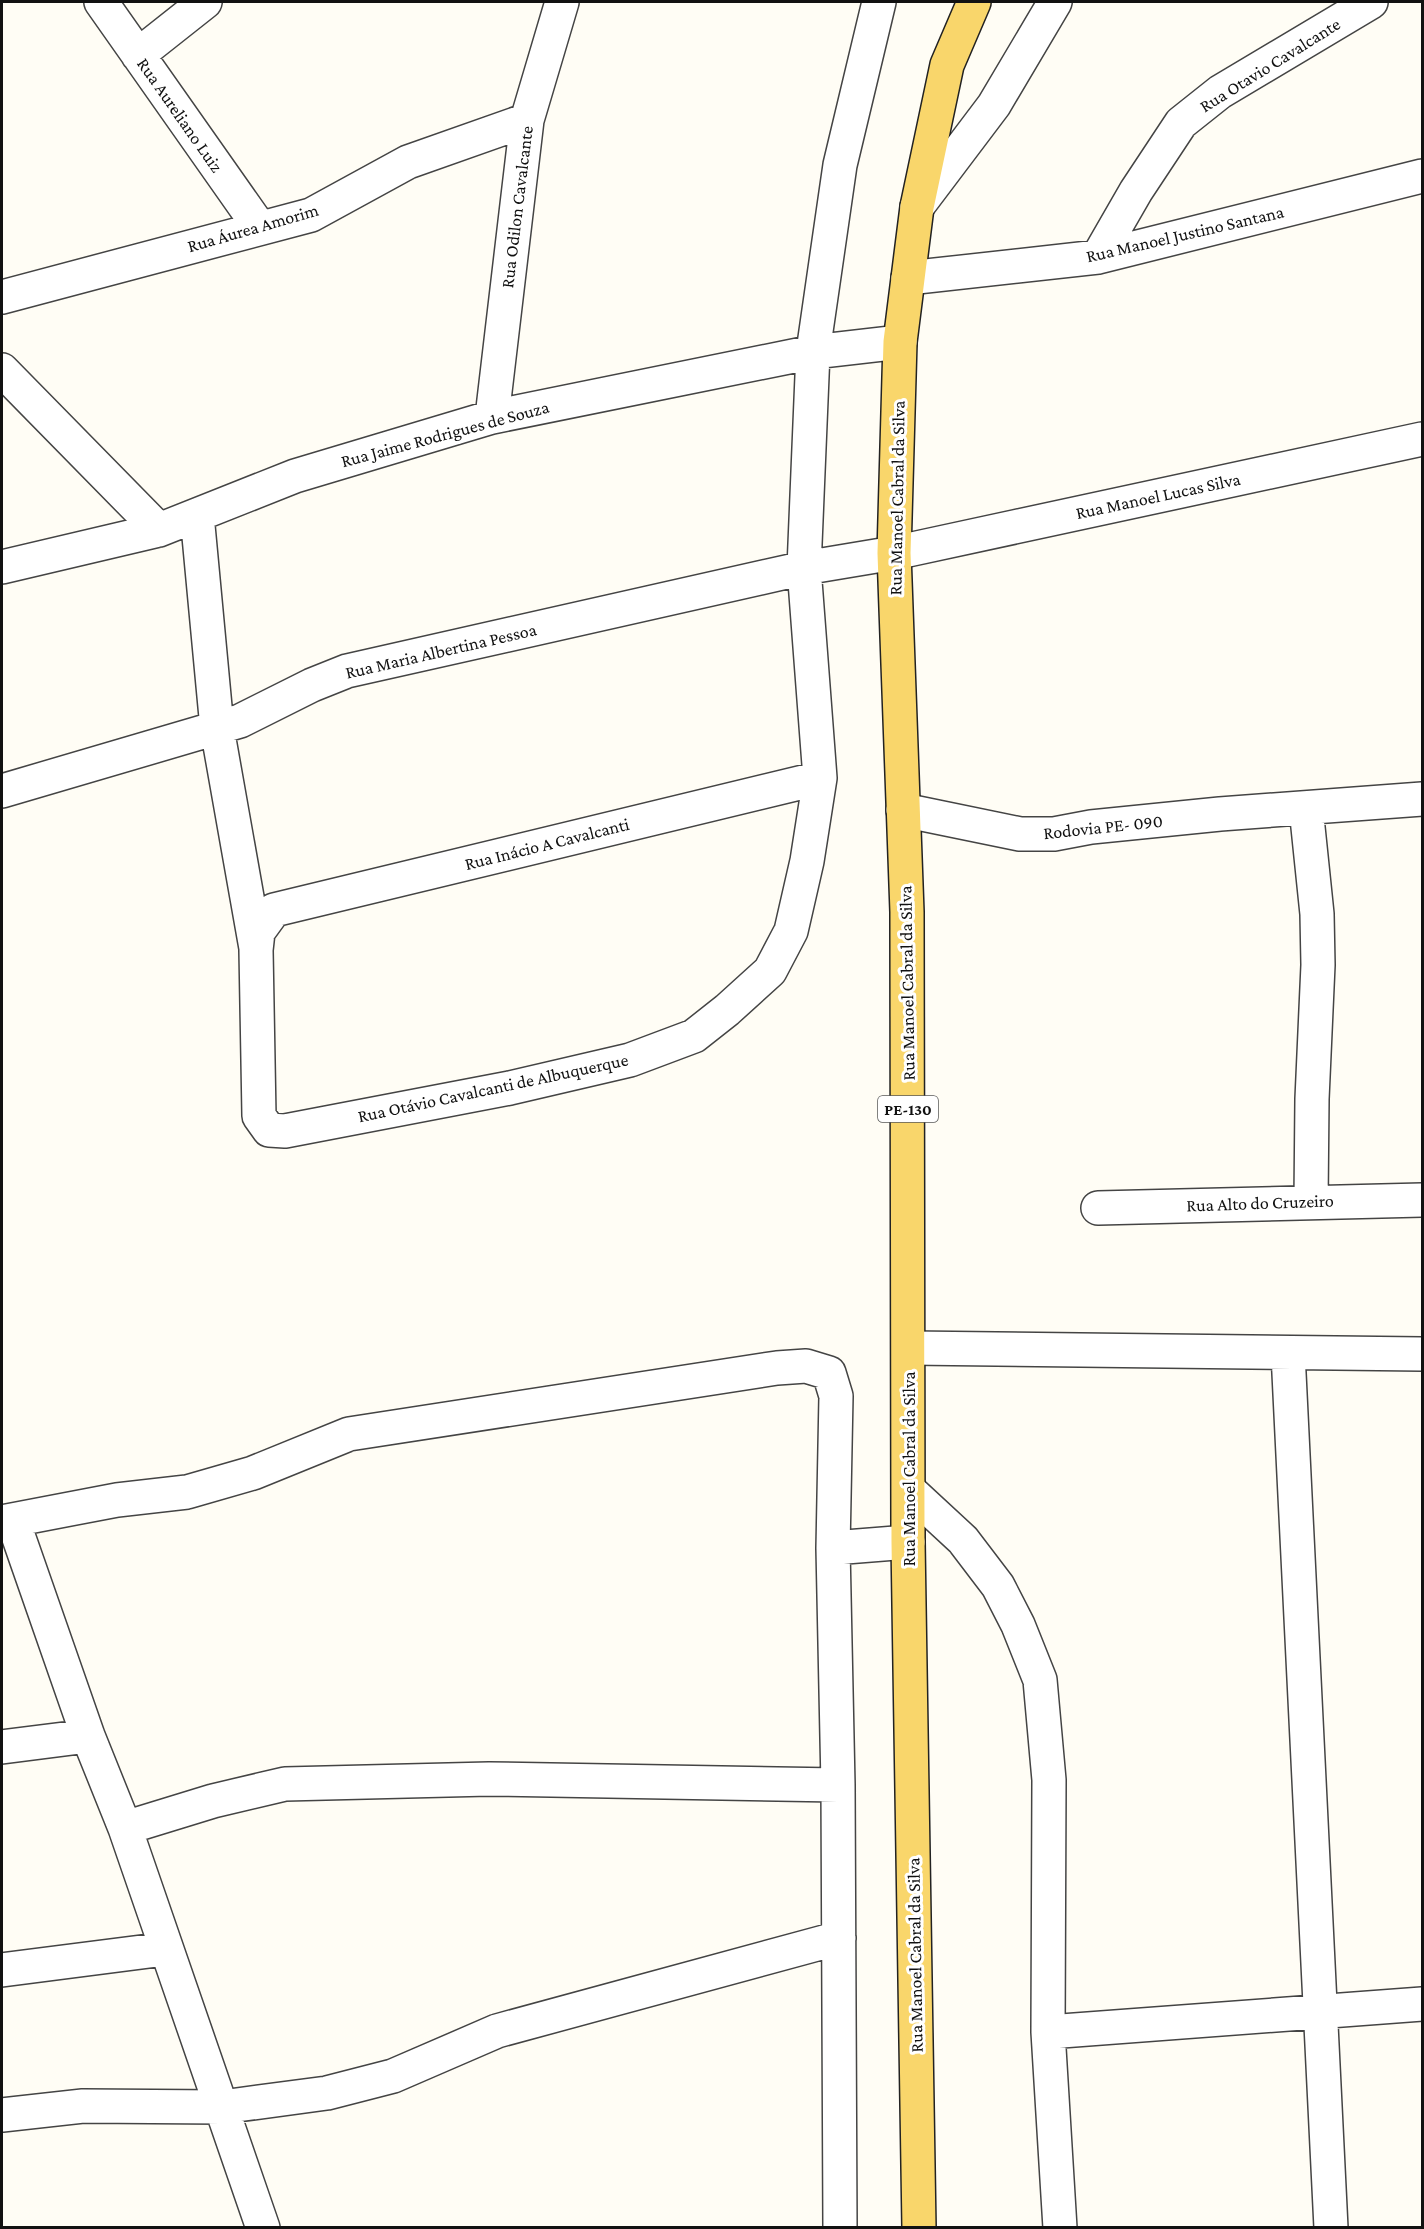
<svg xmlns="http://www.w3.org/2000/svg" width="1424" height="2229" viewBox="0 0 1424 2229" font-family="'Crimson Pro',serif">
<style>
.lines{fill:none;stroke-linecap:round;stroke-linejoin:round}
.minor-casing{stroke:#444;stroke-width:36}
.primary-casing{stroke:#222;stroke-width:36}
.minor{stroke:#fff;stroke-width:33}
.primary{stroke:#f9d66b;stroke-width:33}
.labels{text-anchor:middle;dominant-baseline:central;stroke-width:6;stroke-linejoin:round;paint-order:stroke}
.shield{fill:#fff;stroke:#585858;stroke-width:1.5}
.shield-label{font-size:16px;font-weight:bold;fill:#111}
.street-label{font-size:18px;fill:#111;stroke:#fff}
</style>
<rect width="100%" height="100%" fill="#fffdf5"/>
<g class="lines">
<defs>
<path id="minor" d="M101,2L260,228
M138,55L205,2
M917,207L994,105L1055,2
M1098,257L1136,191L1181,123L1220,92L1371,2
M908,278L1098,257L1422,176
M2,297L311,215L408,162L527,120
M2,370L159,530
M492,417L527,120L562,2
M197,515L217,728L256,948
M2,567L159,530L295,476L492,417L813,352L900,342
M820,778L274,910L258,932L256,950L259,1116L269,1130L285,1131L510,1088L630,1060L694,1036L727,1010L770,971L791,931L807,861L820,778L804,568L813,352L840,165L879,2
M2,791L240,721L312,685L347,671L804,568L894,553L1422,439
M1306,808L1317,914L1318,965L1312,1099L1311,1201
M903,810L1020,834H1054L1091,827L1220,814L1422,799
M1098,1208L1422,1200
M910,1348L1422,1354
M1288,1353L1331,2228
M909,1490L963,1540L998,1586L1018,1625L1040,1680L1049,1780L1048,2032L1060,2228
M13,1521L88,1736L125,1828L263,2228
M2,1522L117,1500L187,1492L253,1473L349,1434L777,1368L806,1366L829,1373L836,1396L833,1548L838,1785L840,2228
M833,1548L908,1542
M2,1747L88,1736
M125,1828L213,1801L285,1784L489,1779L838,1785
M2,1970L165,1949
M1048,2032L1422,2004
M2,2115L83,2106L222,2107L327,2093L393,2076L497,2031L839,1938"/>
<path id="primary" d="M919,2228L908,1542L907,912L894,553L900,342L917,207L947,65L974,2"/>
</defs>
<use href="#minor" class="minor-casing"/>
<use href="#primary" class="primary-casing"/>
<use href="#minor" class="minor"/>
<use href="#primary" class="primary"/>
</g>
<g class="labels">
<rect class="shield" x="878" y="1096" width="60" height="26" rx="4.5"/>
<g class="shield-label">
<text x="908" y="1109">PE-130</text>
</g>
<g class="street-label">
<text transform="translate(1270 65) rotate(-32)">Rua Otavio Cavalcante</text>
<text transform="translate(180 115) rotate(55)">Rua Aureliano Luiz</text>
<text transform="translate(517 207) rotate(-83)">Rua Odilon Cavalcante</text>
<text transform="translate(253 228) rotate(-16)">Rua Áurea Amorim</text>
<text transform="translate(1185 234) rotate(-13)">Rua Manoel Justino Santana</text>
<text transform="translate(445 434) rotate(-15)">Rua Jaime Rodrigues de Souza</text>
<text transform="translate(1158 496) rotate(-12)">Rua Manoel Lucas Silva</text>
<text transform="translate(897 498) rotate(-89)">Rua Manoel Cabral da Silva</text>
<text transform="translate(441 651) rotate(-13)">Rua Maria Albertina Pessoa</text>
<text transform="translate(1103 827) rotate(-6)">Rodovia PE- 090</text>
<text transform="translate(547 844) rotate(-14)">Rua Inácio A Cavalcanti</text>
<text transform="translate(907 983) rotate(-91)">Rua Manoel Cabral da Silva</text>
<text transform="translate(493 1088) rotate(-12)">Rua Otávio Cavalcanti de Albuquerque</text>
<text transform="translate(1260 1203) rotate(-2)">Rua Alto do Cruzeiro</text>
<text transform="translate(909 1469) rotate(-90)">Rua Manoel Cabral da Silva</text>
<text transform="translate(915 1955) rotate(-91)">Rua Manoel Cabral da Silva</text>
</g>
</g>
<rect width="1424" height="2229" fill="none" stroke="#111111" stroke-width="6"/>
</svg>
